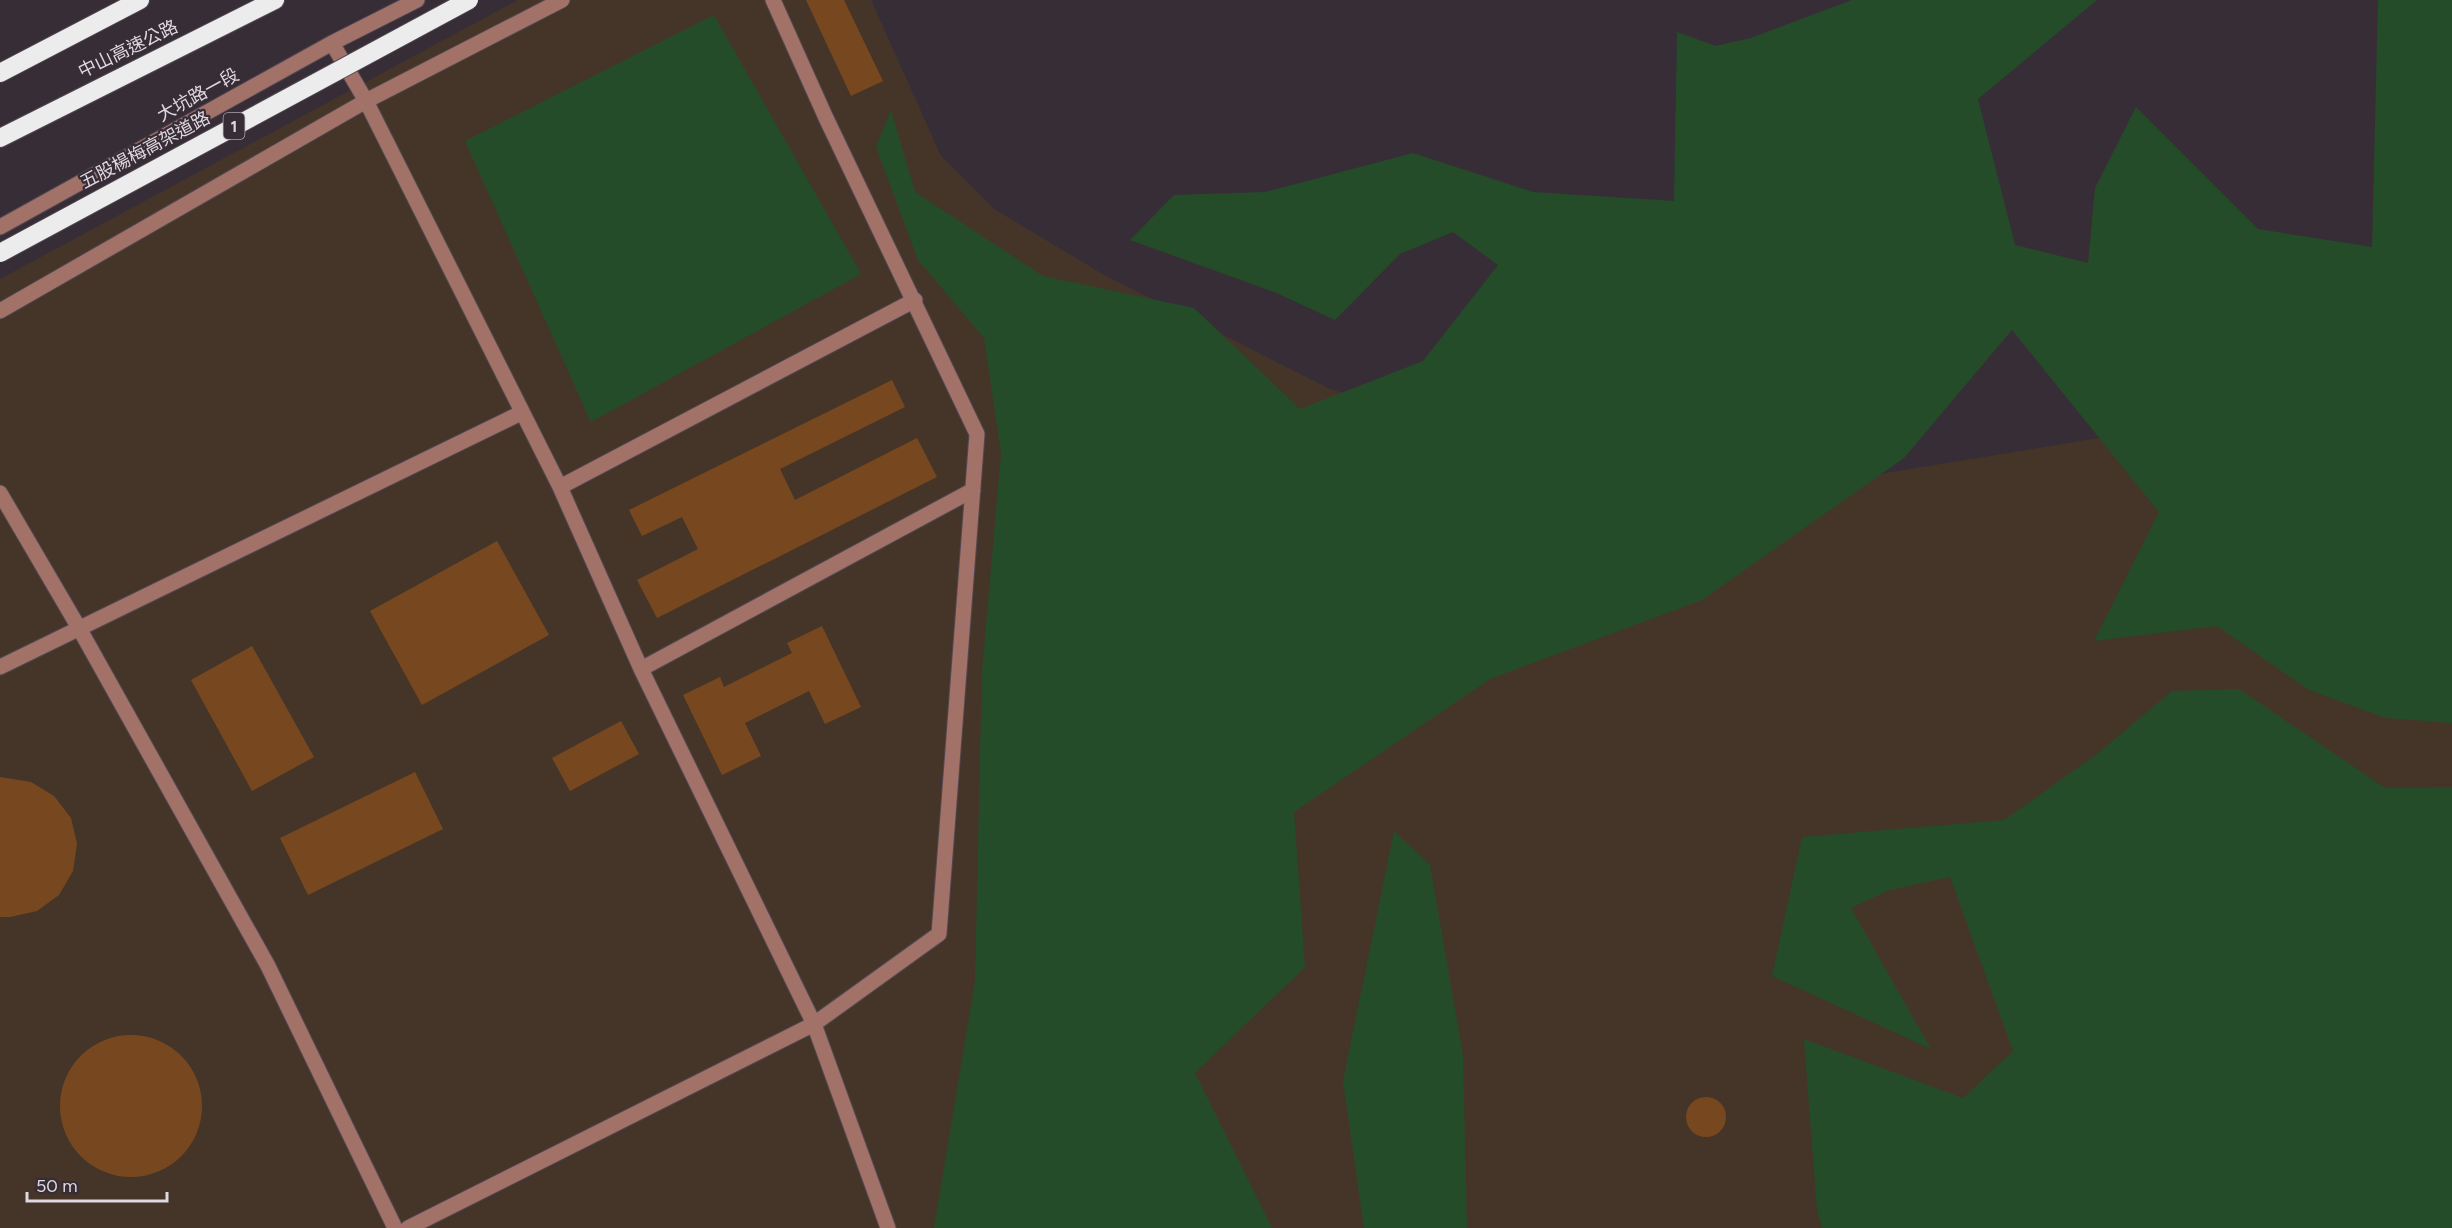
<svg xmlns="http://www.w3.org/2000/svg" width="2452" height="1228" viewBox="0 0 2452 1228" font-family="Figtree,'Noto Sans TC',sans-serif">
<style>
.industrial{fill:#453529}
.green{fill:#254c29}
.building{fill:#77481f}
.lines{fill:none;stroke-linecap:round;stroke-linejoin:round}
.minor-casing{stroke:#524852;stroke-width:17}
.highway-casing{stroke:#524852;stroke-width:20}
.minor{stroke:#a27168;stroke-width:15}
.highway{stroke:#ececec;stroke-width:18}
.highway-bridge-casing{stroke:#524852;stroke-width:20;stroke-linecap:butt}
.highway-bridge{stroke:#ececec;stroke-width:18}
.labels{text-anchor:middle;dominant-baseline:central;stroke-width:4.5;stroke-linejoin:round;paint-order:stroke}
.shield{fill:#372d37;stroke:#ada5ad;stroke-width:1.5}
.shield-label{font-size:16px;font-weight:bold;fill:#dfd8df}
.street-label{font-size:18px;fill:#dfd8df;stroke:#372d37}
</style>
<rect width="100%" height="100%" fill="#372d37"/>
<path class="industrial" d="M518,0H871L941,156L994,209L1106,276L1330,389L1716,501L2142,431L2452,406V1228H0V279Z"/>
<path class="green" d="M1852,0H2097L1978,99L2015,245L2088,263L2095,188L2136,107L2258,229L2372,247L2378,0H2452V723L2386,718L2309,690L2217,626L2094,641L2159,512L2012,330L1904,458L1702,600L1490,679L1294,812L1305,967L1195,1073L1272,1228H934L975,981L982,671L1001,453L984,338L918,260L876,147L891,110L915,192L1043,276L1194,308L1300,409L1423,361L1498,265L1453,232L1400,254L1335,320L1274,292L1130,240L1174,195L1265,192L1413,153L1533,192L1674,201L1677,33L1674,31L1716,46L1751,38Z
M714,15L861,274L591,422L465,141Z
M2239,689L2385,788L2452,787V1228H1822L1817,1211L1804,1039L1963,1098L2013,1051L1950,877L1890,890L1851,908L1931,1049L1772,976L1802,837L2004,820L2097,754L2172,691Z
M1394,831L1430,865L1463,1055L1467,1228H1364L1343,1081Z"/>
<path class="building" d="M806,0H844L883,81L851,96Z
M892,380L905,407L780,469L795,500L917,438L937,477L657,618L637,580L698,549L682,517L642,536L629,510Z
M497,541L549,635L422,705L370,611Z
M822,626L861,707L825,724L809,691L745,723L761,756L722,775L683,695L720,677L724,687L792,653L787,643Z
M252,646L314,757L252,791L191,680Z
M621,721L639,754L570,791L552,758Z
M415,772L443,829L308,895L280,838Z
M0,777L31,782L54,796L71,818L77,844L73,871L59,895L37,911L10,917H0Z
M60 1106a71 71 0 1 1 142 0a71 71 0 1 1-142 0Z
M1686 1117a20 20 0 1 1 40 0a20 20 0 1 1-40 0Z"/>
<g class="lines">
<defs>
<path id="minor" d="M332,43L366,101L560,487L641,669L814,1024L888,1228
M0,227L332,43L417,0
M0,311L366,101L562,0
M560,487L915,300
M0,493L79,628L268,966L395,1228
M0,667L521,413
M641,669L973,490
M408,1228L814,1024L939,934L977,434L826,118L773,0"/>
<path id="highway" d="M0,73L140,0
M0,138L275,0"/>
</defs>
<use href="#minor" class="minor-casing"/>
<use href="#highway" class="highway-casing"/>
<use href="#minor" class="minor"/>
<use href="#highway" class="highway"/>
<defs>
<path id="highway-bridge" d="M0,253L469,0"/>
</defs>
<use href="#highway-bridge" class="highway-bridge-casing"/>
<use href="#highway-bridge" class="highway-bridge"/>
</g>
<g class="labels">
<rect class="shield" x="223.5" y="113" width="21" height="26" rx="4.5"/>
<g class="shield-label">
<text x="234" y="126">1</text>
</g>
<g class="street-label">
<text transform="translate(128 49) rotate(-26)">中山高速公路</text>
<text transform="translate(198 95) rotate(-29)">大坑路一段</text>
<text transform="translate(145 150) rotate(-28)">五股楊梅高架道路</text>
</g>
</g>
<path d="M27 1192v9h140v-9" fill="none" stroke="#dfd8df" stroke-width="3"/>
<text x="36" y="1192" font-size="18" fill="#dfd8df" stroke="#372d37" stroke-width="4.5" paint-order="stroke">50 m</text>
</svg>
